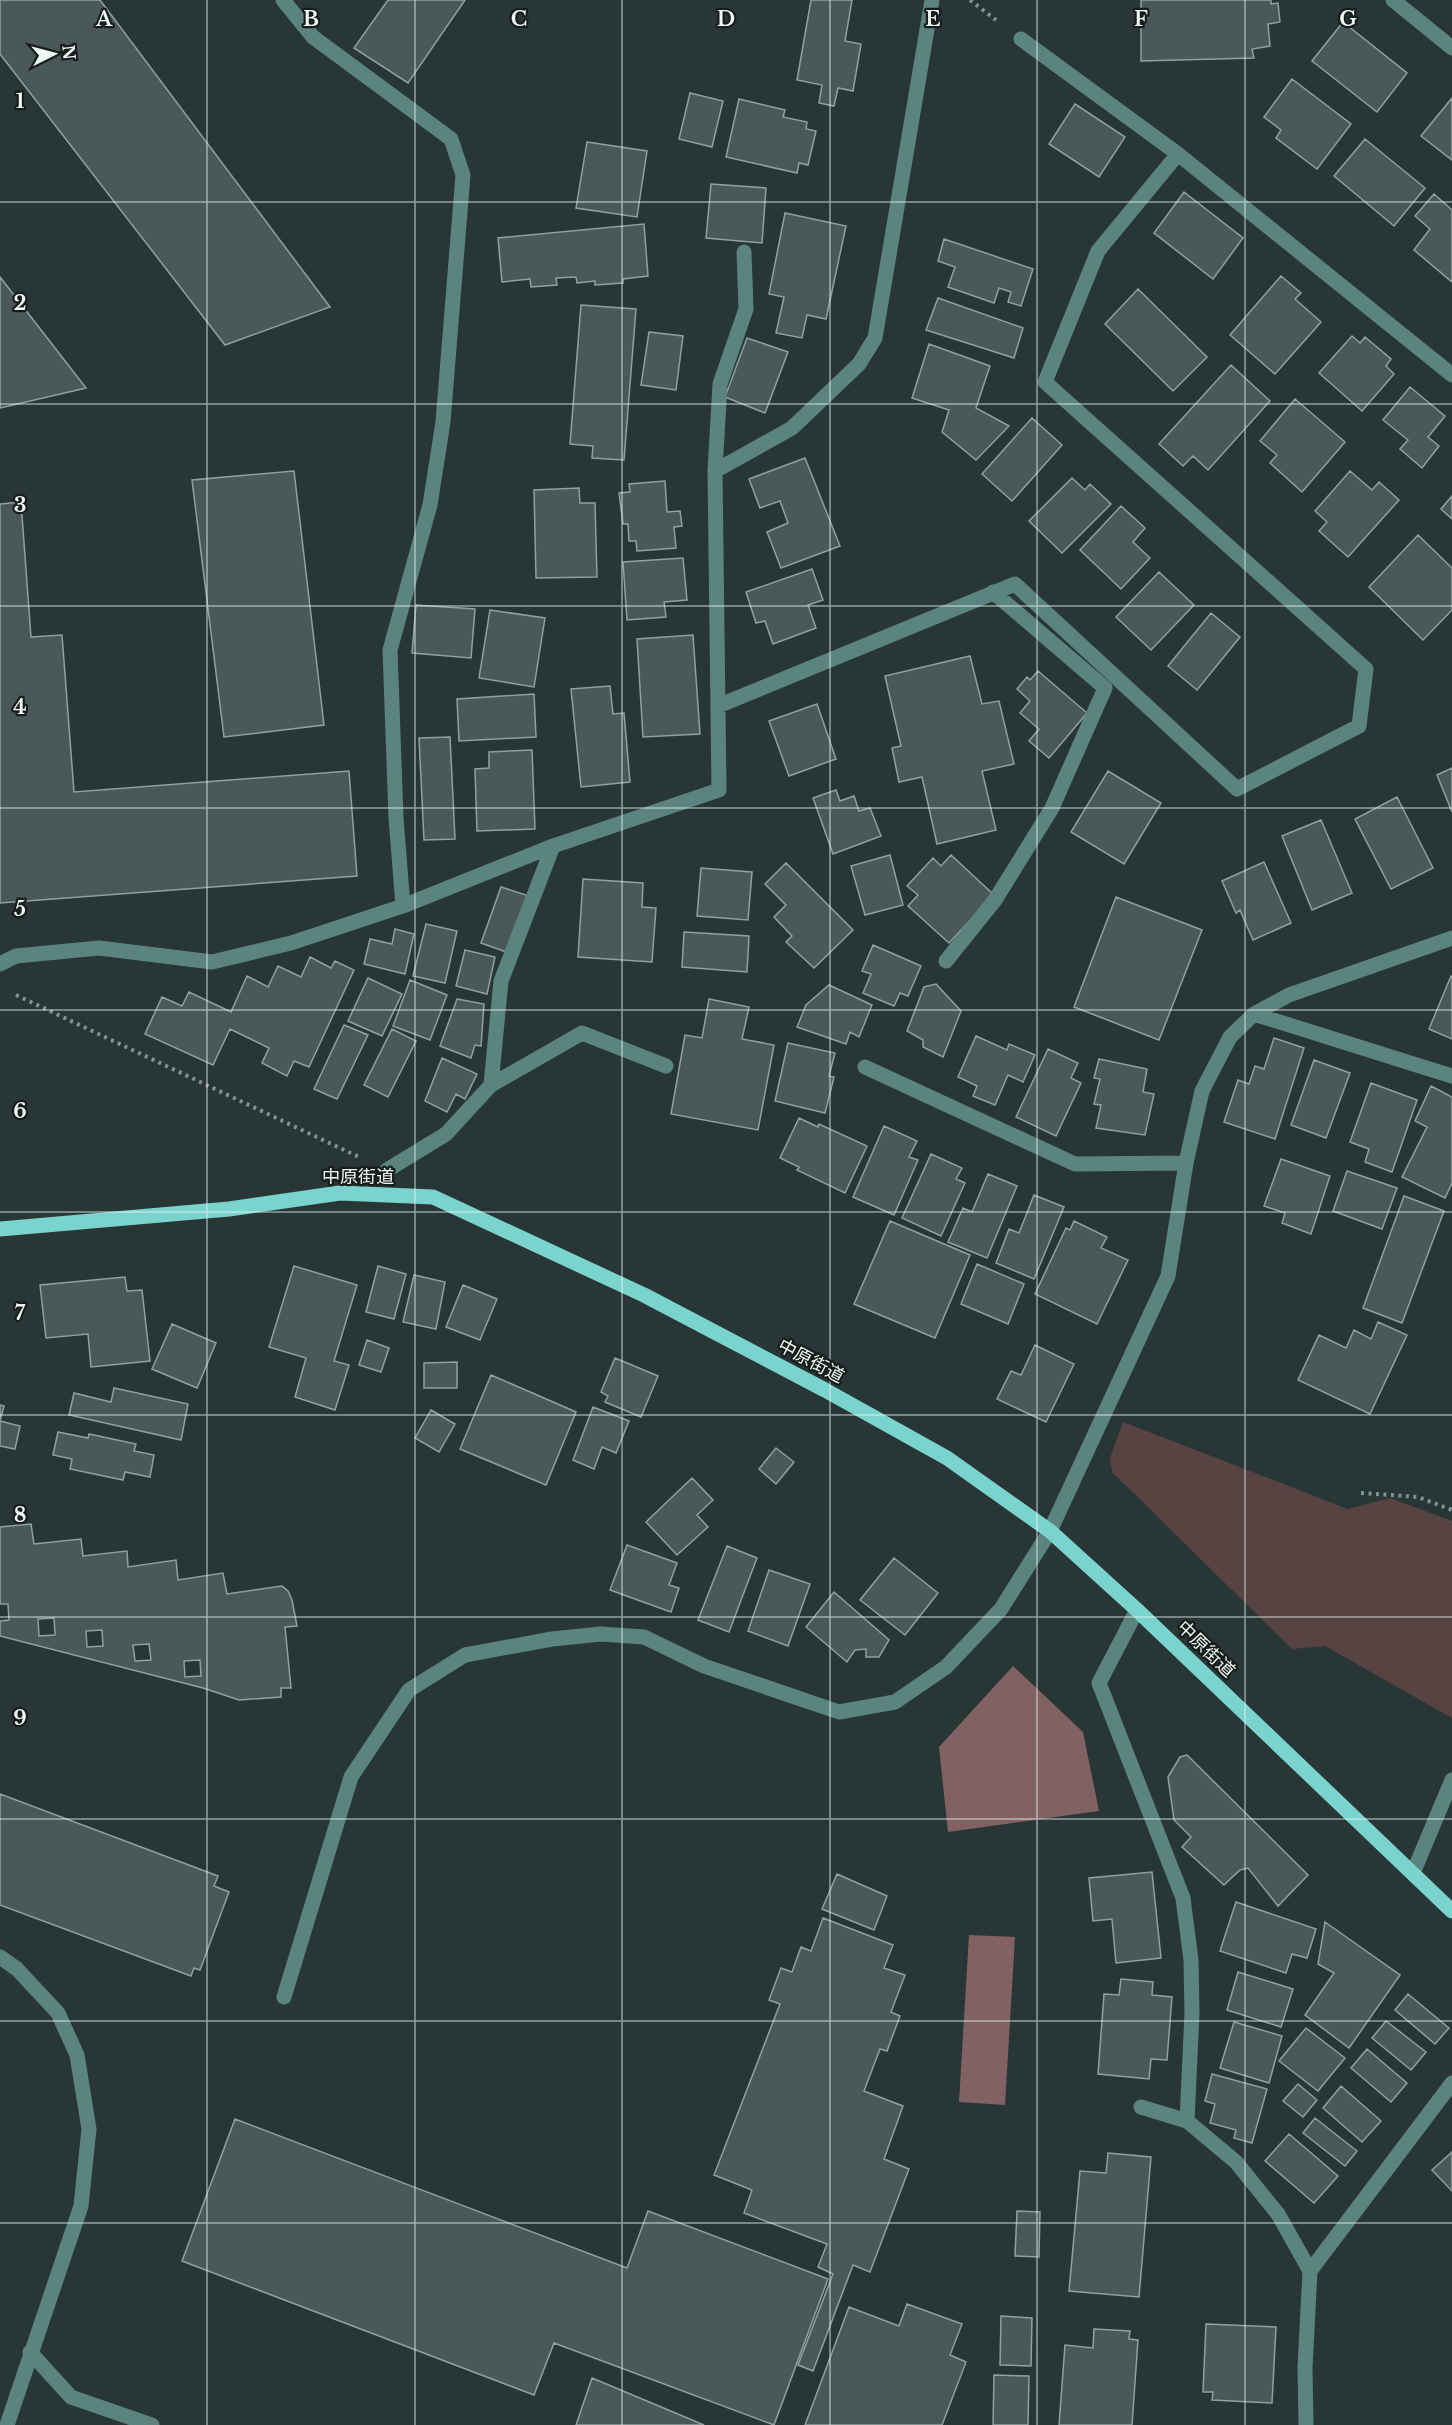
<svg xmlns="http://www.w3.org/2000/svg" width="1452" height="2425" viewBox="0 0 1452 2425" font-family="'Libre Baskerville','Noto Sans JP',serif">
<style>
.green{fill:#584343}
.water{fill:#816162}
.building{fill:#4a5958;stroke:#90a19f;stroke-width:1.5;fill-rule:evenodd}
.lines{fill:none;stroke-linecap:round;stroke-linejoin:round}
.path{stroke:#869290;stroke-width:4;stroke-dasharray:3 4.5;stroke-linecap:butt}
.minor{stroke:#5b8480;stroke-width:15}
.major{stroke:#7bd3cd;stroke-width:15}
.grid{fill:none;stroke:#eef7f6;stroke-width:1.5;stroke-opacity:0.55}
.labels{text-anchor:middle;dominant-baseline:central;stroke-width:4.5;stroke-linejoin:round;paint-order:stroke}
.street-label{font-size:18px;fill:#eef7f6;stroke:#161d1c}
.grid-label{font-size:20px;text-anchor:middle;font-weight:bold;fill:#eef7f6;stroke:#161d1c;stroke-width:4.5;stroke-linejoin:round;paint-order:stroke}
</style>
<rect width="100%" height="100%" fill="#283735"/>
<path class="green" d="M1123,1422L1348,1509L1390,1498L1452,1521V1718L1325,1646L1292,1649L1112,1472L1110,1458Z"/>
<path class="water" d="M1013,1666L1083,1732L1099,1811L948,1832L939,1747Z
M969,1935L1015,1937L1005,2105L959,2102Z"/>
<path class="building" d="M0,0H100L330,307L225,345L0,54Z
M388,0H465L408,83L354,48Z
M811,0H852L845,41L861,44L853,91L838,88L834,106L819,103L822,85L797,80Z
M1141,0H1271V4L1278,3L1280,22L1268,24L1270,46L1252,49L1254,58L1141,61Z
M1343,22L1407,73L1377,112L1312,61Z
M1292,79L1351,124L1317,169L1276,138L1281,130L1264,117Z
M690,93L723,101L712,147L679,139Z
M1452,98V160L1421,136Z
M739,99L785,110L783,117L807,122L806,129L816,131L808,165L799,163L797,173L726,157Z
M1075,104L1125,137L1099,177L1049,144Z
M1365,139L1425,188L1394,226L1334,176Z
M587,142L647,151L637,217L576,208Z
M711,184L766,188L762,243L706,238Z
M1184,192L1243,238L1213,279L1154,233Z
M1434,194L1452,210V282L1414,250L1430,229L1415,216Z
M785,213L846,226L826,319L807,315L802,338L776,333L784,297L769,294Z
M644,224L648,276L623,279V283L595,285V281L577,283L576,277L556,278L557,285L531,287L530,279L502,282L498,238Z
M944,239L1033,269L1021,306L1008,302L1011,292L999,288L994,303L948,287L955,267L938,261Z
M1281,276L1301,293L1295,299L1321,322L1275,374L1230,335Z
M0,277L86,388L0,408Z
M1138,289L1207,357L1173,391L1105,324Z
M938,298L1023,328L1014,358L926,330Z
M581,305L636,309L624,460L592,458L593,446L570,444Z
M649,332L683,336L676,390L641,385Z
M1352,336L1360,343L1365,337L1391,359L1386,366L1394,374L1362,411L1319,373Z
M747,338L788,352L765,413L725,397Z
M929,344L990,366L976,408L1009,426L976,460L942,432L949,410L912,398Z
M1231,365L1270,401L1208,470L1193,456L1183,466L1159,444Z
M1410,387L1445,416L1428,437L1439,446L1422,468L1400,449L1408,440L1383,420Z
M1295,399L1345,442L1302,492L1270,463L1277,455L1260,441Z
M1032,418L1062,445L1012,501L982,474Z
M805,458L840,546L781,568L767,532L788,523L780,501L760,508L749,479Z
M294,471L324,725L224,737L192,480Z
M1350,471L1372,490L1379,482L1399,500L1348,557L1319,531L1327,522L1315,511Z
M1072,478L1085,490L1090,484L1111,504L1062,553L1029,521Z
M665,481L667,512L680,511L682,526L674,527L676,548L637,551L636,541H629L628,524H623L619,493L630,492L629,484Z
M579,488L580,503H595L597,577L536,578L534,490Z
M1452,496V519L1441,509Z
M21,502L31,637L62,635L74,792L349,771L357,876L0,903V504Z
M1121,506L1145,528L1133,542L1150,558L1121,589L1080,550Z
M1418,535L1452,568V610L1423,640L1369,587Z
M683,558L687,600L664,602L666,617L627,620L623,562Z
M812,569L823,600L808,605L816,628L773,644L765,621L756,623L746,592Z
M1159,572L1194,605L1151,650L1116,617Z
M416,605L475,609L471,658L412,653Z
M490,610L545,618L534,687L479,678Z
M1211,613L1240,637L1197,690L1168,666Z
M693,635L700,734L643,737L637,639Z
M970,656L982,704L999,701L1014,764L982,771L996,830L937,844L922,777L899,782L892,748L901,746L885,676Z
M1038,671L1087,713L1049,758L1029,741L1039,729L1020,713L1030,701L1017,689L1027,677L1030,680Z
M610,686L613,714L624,713L630,782L581,787L571,689Z
M534,694L536,737L459,741L457,699Z
M817,704L836,759L789,776L769,721Z
M450,737L455,839L424,840L419,738Z
M532,750L535,829L477,831L475,769L489,768V752Z
M1452,768V812L1437,775Z
M1108,771L1161,803L1124,864L1071,832Z
M836,790L840,801L854,796L859,811L870,808L881,836L833,854L813,798Z
M1397,797L1433,868L1391,889L1355,819Z
M1321,820L1352,893L1312,910L1282,836Z
M890,855L903,905L865,915L851,866Z
M951,855L994,895L949,943L908,906L918,895L907,886L933,858L941,866Z
M1264,862L1291,923L1253,940L1240,910L1236,913L1222,881Z
M786,863L853,930L814,968L786,942L792,936L774,917L786,905L765,884Z
M701,868L752,872L748,920L697,916Z
M583,879L643,883L642,907L656,908L652,962L578,957Z
M501,887L529,896L509,953L481,943Z
M1116,897L1202,930L1159,1040L1074,1007Z
M426,924L457,931L445,983L413,976Z
M395,929L414,934L405,974L364,964L370,939L392,944Z
M684,932L749,936L747,972L682,967Z
M873,945L921,966L908,996L900,993L894,1006L863,993L871,974L862,971Z
M465,950L495,957L487,994L456,986Z
M310,957L331,968L335,961L354,970L309,1067L294,1061L287,1076L262,1063L269,1048L230,1029L213,1065L145,1034L162,997L182,1006L189,992L231,1012L247,976L268,987L278,966L301,977Z
M1451,976L1452,977V1039L1429,1029Z
M368,978L402,994L382,1036L348,1021Z
M410,980L447,995L430,1040L393,1026Z
M936,984L961,1011L943,1057L923,1047V1040L907,1031L924,987Z
M829,985L872,1005L859,1037L850,1032L846,1044L797,1027L806,1005Z
M457,999L484,1004L481,1046L475,1045L471,1058L440,1046Z
M709,999L749,1007L742,1039L774,1045L758,1130L671,1114L685,1035L702,1038Z
M344,1025L368,1035L337,1099L314,1089Z
M392,1029L416,1041L388,1097L364,1085Z
M976,1036L1007,1050L1009,1044L1035,1055L1023,1082L1008,1075L995,1105L973,1096L977,1086L958,1077Z
M1274,1038L1304,1048L1275,1139L1224,1122L1238,1080L1249,1084L1255,1066L1264,1069Z
M788,1043L835,1053L829,1076L834,1077L825,1113L775,1101Z
M1048,1049L1078,1063L1071,1078L1081,1083L1056,1136L1016,1117Z
M442,1058L477,1074L465,1099L456,1094L447,1112L425,1101Z
M1099,1059L1147,1069L1143,1092L1154,1094L1145,1135L1096,1128L1101,1105L1094,1104L1100,1079L1094,1078Z
M1314,1060L1350,1073L1326,1138L1291,1125Z
M1371,1083L1417,1100L1392,1172L1365,1162L1369,1149L1350,1142Z
M1431,1086L1452,1097V1183L1445,1198L1402,1177L1427,1127L1415,1121Z
M799,1118L818,1127L819,1124L867,1146L845,1193L797,1170L799,1167L780,1158Z
M884,1126L917,1141L909,1157L918,1160L894,1215L853,1197Z
M931,1154L962,1168L956,1179L965,1183L941,1236L902,1218Z
M1281,1159L1330,1176L1311,1234L1282,1223L1285,1213L1264,1206Z
M1347,1171L1397,1188L1382,1229L1333,1211Z
M988,1174L1017,1186L987,1258L948,1242L963,1208L972,1212Z
M1034,1195L1064,1207L1034,1279L996,1263L1009,1229L1019,1233Z
M1404,1196L1444,1211L1402,1323L1363,1308Z
M890,1221L970,1255L935,1338L854,1304Z
M1074,1221L1107,1237L1101,1248L1128,1260L1097,1324L1035,1294L1066,1228L1070,1230Z
M977,1264L1024,1284L1008,1324L961,1304Z
M294,1266L357,1285L334,1361L349,1365L335,1410L295,1397L306,1358L269,1347Z
M378,1266L406,1274L394,1319L366,1312Z
M414,1275L445,1282L436,1329L403,1322Z
M125,1277L127,1291L142,1290L150,1361L91,1367L88,1334L46,1338L40,1285Z
M463,1285L497,1299L480,1340L446,1327Z
M1378,1322L1407,1335L1370,1414L1298,1380L1319,1335L1346,1348L1354,1330L1371,1339Z
M172,1324L216,1343L197,1388L152,1369Z
M367,1340L389,1348L381,1372L359,1365Z
M1035,1345L1074,1364L1046,1422L997,1399L1011,1371L1021,1375Z
M615,1358L658,1376L641,1417L605,1402L608,1396L601,1392Z
M457,1362V1388H424V1363Z
M491,1375L576,1412L546,1485L460,1449Z
M114,1388L188,1404L181,1440L69,1415L74,1393L111,1402Z
M0,1405L4,1406L0,1421L20,1426L15,1449L0,1446Z
M593,1407L629,1421L616,1453L602,1447L594,1469L573,1460Z
M431,1410L455,1424L439,1452L415,1438Z
M58,1432L88,1438L89,1434L136,1444L134,1451L154,1455L150,1477L125,1472L123,1480L70,1469L72,1459L53,1455Z
M776,1448L794,1462L776,1484L759,1469Z
M692,1478L713,1500L697,1515L708,1527L677,1555L646,1522Z
M31,1524L34,1544L81,1539L83,1556L127,1551L128,1567L176,1560L178,1580L223,1573L227,1594L282,1586L288,1591L292,1600L297,1626L285,1627L291,1688H281V1697L239,1700L203,1688L0,1636V1621L9,1620L8,1604H0V1527ZM54,1618L55,1635L39,1636L38,1619ZM102,1630L103,1646L87,1647L86,1631ZM149,1644L151,1660L135,1661L133,1645ZM200,1660L201,1676L185,1677L184,1661Z
M627,1545L677,1563L669,1585L679,1588L671,1612L610,1590Z
M727,1546L757,1558L729,1632L698,1620Z
M894,1558L938,1593L905,1635L860,1600Z
M769,1570L810,1584L788,1646L748,1631Z
M834,1592L889,1640L879,1657H866V1649L855,1650L847,1662L806,1627Z
M1187,1755L1308,1875L1278,1906L1248,1868L1240,1870L1224,1885L1182,1847L1191,1837L1174,1820L1168,1777L1180,1757Z
M0,1794L218,1876L214,1886L229,1892L200,1970L194,1968L191,1976L0,1905Z
M1152,1872L1161,1958L1116,1963L1112,1919L1093,1921L1089,1878Z
M837,1874L887,1896L874,1930L822,1909Z
M1236,1902L1316,1929L1307,1958L1292,1954L1286,1973L1220,1951Z
M823,1918L893,1945L884,1968L905,1975L891,2012L900,2016L887,2051L880,2049L864,2091L903,2106L884,2159L909,2169L870,2272L853,2265L813,2371L798,2365L833,2274L818,2267L827,2244L744,2213L752,2190L714,2175L780,2004L769,2000L781,1968L792,1972L801,1947L811,1951Z
M1325,1922L1400,1975L1349,2048L1305,2015L1334,1973L1318,1964Z
M1238,1972L1293,1989L1281,2027L1227,2010Z
M1121,1979L1153,1982L1152,1995L1172,1997L1167,2060L1151,2059L1149,2079L1098,2074L1104,1994L1119,1995Z
M1408,1994L1449,2028L1435,2044L1395,2010Z
M1386,2021L1426,2052L1411,2070L1372,2038Z
M1234,2022L1282,2036L1269,2083L1220,2068Z
M1306,2028L1345,2058L1318,2091L1279,2061Z
M1367,2049L1407,2083L1391,2102L1351,2068Z
M1212,2074L1267,2089L1252,2143L1234,2138L1236,2130L1210,2123L1215,2104L1205,2101Z
M1298,2084L1317,2100L1303,2117L1283,2101Z
M1341,2086L1381,2121L1362,2142L1323,2108Z
M1315,2118L1357,2151L1345,2166L1303,2133Z
M235,2119L627,2268L648,2211L828,2279L774,2425L554,2343L534,2395L182,2261Z
M1289,2134L1338,2176L1314,2203L1265,2161Z
M1452,2152V2191L1432,2170Z
M1108,2153L1151,2157L1139,2297L1069,2291L1080,2171L1106,2173Z
M1017,2211L1040,2212L1039,2257L1015,2256Z
M907,2304L962,2324L950,2355L966,2362L942,2425H805L849,2307L899,2326Z
M1001,2316L1032,2318L1031,2366L1000,2365Z
M1206,2324L1276,2327L1272,2403L1212,2400L1213,2392H1203Z
M1094,2329L1130,2331L1129,2339L1138,2340L1132,2425H1059L1065,2345L1093,2348Z
M994,2375L1029,2376L1028,2425H993Z
M592,2378L704,2425H576Z"/>
<g class="lines">
<path class="path" d="M970,0L996,20
M16,995L359,1157
M1361,1493L1418,1497L1452,1510"/>
<path class="minor" d="M283,0L313,37L451,139L463,175L443,422L430,505L390,650L396,818L403,906
M1393,0L1452,48
M1021,39L1178,154
M715,471L792,428L859,364L875,338L932,0
M718,706L1015,584L1237,789L1359,726L1366,669L1045,382L1098,251L1178,154L1452,375
M946,961L995,900L1052,808L1105,688L993,592
M0,964L16,956L99,948L212,962L291,943L403,906L553,846L719,790L715,471L720,384L746,309L744,252
M1254,1014L1452,1076
M865,1067L1075,1164L1186,1163
M491,1085L501,981L553,846
M387,1170L446,1134L491,1085L582,1033L666,1066
M1137,1610L1099,1683L1183,1898L1191,1960L1192,2013L1187,2121L1236,2162L1278,2214L1310,2271L1305,2368L1306,2425
M1413,1873L1452,1780
M0,1957L17,1969L58,2013L77,2055L89,2129L81,2206L7,2425
M284,1997L351,1777L409,1690L465,1655L552,1639L601,1634L644,1637L704,1666L839,1712L895,1702L946,1667L1001,1609L1050,1531L1168,1276L1186,1163L1202,1091L1230,1037L1254,1014L1289,995L1452,938
M1141,2107L1187,2121
M1310,2271L1452,2083
M30,2352L71,2397L152,2425"/>
<path class="major" d="M0,1229L229,1209L340,1193L433,1197L644,1295L825,1390L947,1458L1050,1531L1137,1610L1452,1911"/>
</g>
<path class="grid" d="M207,0V2425M415,0V2425M622,0V2425M830,0V2425M1037,0V2425M1245,0V2425M0,202H1452M0,404H1452M0,606H1452M0,808H1452M0,1010H1452M0,1212H1452M0,1415H1452M0,1617H1452M0,1819H1452M0,2021H1452M0,2223H1452"/>
<g class="labels">
<g class="street-label">
<text x="358" y="1177">中原街道</text>
<text transform="translate(811 1361) rotate(28)">中原街道</text>
<text transform="translate(1206 1649) rotate(44)">中原街道</text>
</g>
</g>
<g class="grid-label">
<text x="104" y="26">A</text>
<text x="311" y="26">B</text>
<text x="519" y="26">C</text>
<text x="726" y="26">D</text>
<text x="933" y="26">E</text>
<text x="1141" y="26">F</text>
<text x="1348" y="26">G</text>
<text x="20" y="108">1</text>
<text x="20" y="310">2</text>
<text x="20" y="512">3</text>
<text x="20" y="714">4</text>
<text x="20" y="916">5</text>
<text x="20" y="1118">6</text>
<text x="20" y="1320">7</text>
<text x="20" y="1522">8</text>
<text x="20" y="1725">9</text>
</g>
<g transform="translate(54 54) rotate(84)" stroke="#161d1c" stroke-width="4.5" paint-order="stroke">
<path d="M0-4.5L10 22L0 15L-10 22Z" fill="#eef7f6"/>
<text y="-9" font-size="16" font-weight="bold" text-anchor="middle" fill="#eef7f6">N</text>
</g>
</svg>
